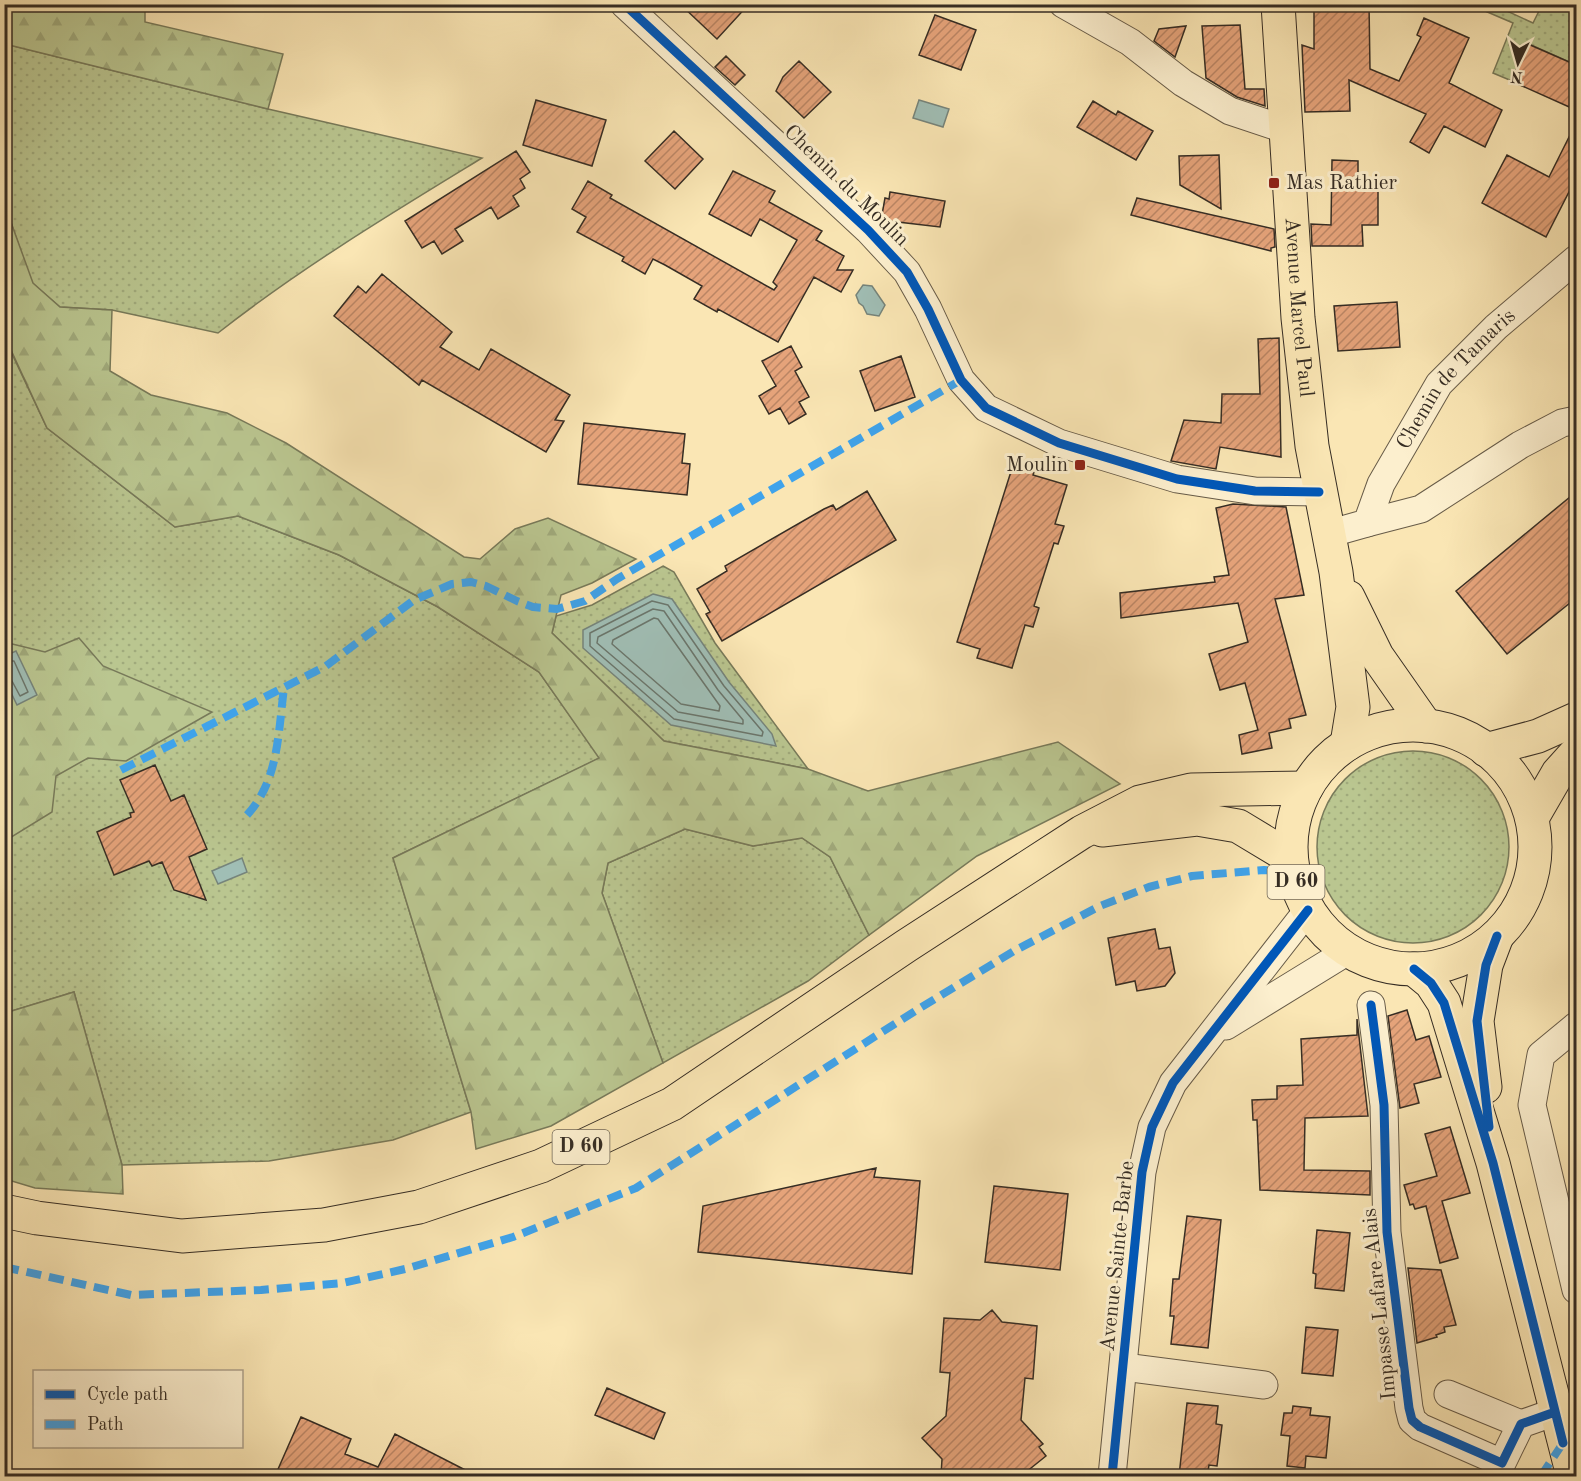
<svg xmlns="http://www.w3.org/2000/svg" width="1581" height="1481" viewBox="0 0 1581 1481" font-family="'Old Standard TT',serif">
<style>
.grass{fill:url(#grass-dots);stroke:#787a5a;stroke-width:1.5}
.forest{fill:url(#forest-firs);stroke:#787a5a;stroke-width:1.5}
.water{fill:#a0beb5;stroke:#76847b;stroke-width:1.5}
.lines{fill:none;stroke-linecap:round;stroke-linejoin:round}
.shore{stroke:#6b766c;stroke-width:1.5}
.building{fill:url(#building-hatch);stroke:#362d24;stroke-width:1.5}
.minor-casing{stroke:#675b48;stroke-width:29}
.major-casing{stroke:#362d24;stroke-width:35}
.minor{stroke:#fcefce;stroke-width:27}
.major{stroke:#fae6b4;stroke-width:33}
.quiet{stroke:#3fa3eb;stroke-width:8;stroke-dasharray:15 8;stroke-linecap:butt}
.cycleway-casing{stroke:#fcefce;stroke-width:13}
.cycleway{stroke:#0057b8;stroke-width:9}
.poi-dot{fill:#8f2418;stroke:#fcefce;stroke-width:2}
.labels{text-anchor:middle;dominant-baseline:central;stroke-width:6;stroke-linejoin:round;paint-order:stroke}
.shield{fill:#fcefce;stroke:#716757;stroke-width:1.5}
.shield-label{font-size:20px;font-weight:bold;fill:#362d24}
.poi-label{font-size:21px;fill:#362d24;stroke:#fcefce;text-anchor:start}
.street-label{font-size:21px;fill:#362d24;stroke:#fcefce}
</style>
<defs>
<pattern id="grass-dots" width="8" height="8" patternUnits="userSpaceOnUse" patternTransform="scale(1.5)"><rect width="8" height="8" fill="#bac690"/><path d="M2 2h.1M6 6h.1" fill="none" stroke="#a0aa7c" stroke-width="1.8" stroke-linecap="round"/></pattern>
<pattern id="forest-firs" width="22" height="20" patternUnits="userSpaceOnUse" patternTransform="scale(1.5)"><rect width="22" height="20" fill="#bac690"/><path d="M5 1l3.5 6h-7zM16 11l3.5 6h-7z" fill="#a0aa7c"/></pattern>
<pattern id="building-hatch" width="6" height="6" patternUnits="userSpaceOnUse" patternTransform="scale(1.5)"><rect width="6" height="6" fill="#e5a37a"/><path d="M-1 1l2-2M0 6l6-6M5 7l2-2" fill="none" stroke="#ba8564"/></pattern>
</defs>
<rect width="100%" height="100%" fill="#fae6b4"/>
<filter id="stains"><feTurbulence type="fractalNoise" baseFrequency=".00333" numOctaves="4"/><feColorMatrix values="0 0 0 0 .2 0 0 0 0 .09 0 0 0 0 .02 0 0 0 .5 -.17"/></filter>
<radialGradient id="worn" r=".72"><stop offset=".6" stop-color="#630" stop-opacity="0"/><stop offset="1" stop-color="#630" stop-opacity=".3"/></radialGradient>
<path class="grass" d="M1471,5H1494L1533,23L1542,5H1576V65L1529,44L1512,81L1493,73L1513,23Z
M5,44L268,109L482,158C392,213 302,267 218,333L112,310L60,307L32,283L9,217L5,216Z
M4,337L47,428L175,527L238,516L339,555L438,607L539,672L600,758L393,858L471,1112L393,1140L269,1161L122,1165L74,992L5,1013Z
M663,566L674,572L715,643L808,769L664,741L552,633L556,616L592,605Z
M1317 847a96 96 0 1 1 192 0a96 96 0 1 1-192 0Z
M685,829L753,846L802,838L830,857L869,935L808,981L663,1063L602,893L608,863Z"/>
<path class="forest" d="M145,4V22L283,54L268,109L5,44V5Z
M5,216L9,217L33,283L60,307L112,310L110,371L151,395L227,413L286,443L464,557L480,559L515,529L548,518L636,559L592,583L561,595L552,633L664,741L808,769L868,791L1058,742L1120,784L977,856L869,935L830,857L802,838L753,846L685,829L608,863L602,893L663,1063L551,1126L476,1149L471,1112L393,858L599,758L539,672L438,607L339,555L238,516L175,527L47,428L5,337Z
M79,638L103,666L212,712L126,761L88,758L56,776L52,812L5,841L4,642L45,652Z
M74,992L122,1165L123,1194L35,1188L5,1179V1013Z"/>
<path class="water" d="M919,100L949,109L943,127L913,118Z
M863,285L872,286L885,305L879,316L867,314L863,306L859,303L856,295Z
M653,594L672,599L729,682L772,734L776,746L671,725L583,648V630Z
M16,651L37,695L17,705L5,680V656Z
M242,858L247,872L218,884L212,871Z"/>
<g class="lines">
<path class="shore" d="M652,601L668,605L724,686L763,732L762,736L674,719L590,646V633Z
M653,609L664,611L718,690L743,720V724L678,712L597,643L598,637Z
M654,618L658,619L720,706L719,711L681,704L612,644L613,640Z
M4,661H14L28,692L20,696L12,681L4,679"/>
</g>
<path class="building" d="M680,4H749L717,39Z
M1314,4H1369L1370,69L1399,81L1421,37L1417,35L1424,18L1469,38L1449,83L1502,110L1485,147L1444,126L1429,153L1410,142L1426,114L1349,80L1350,111L1305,112L1302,45L1314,49Z
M935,15L976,30L961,70L919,55Z
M1240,25L1245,89H1264L1265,106L1237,97L1206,78L1202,26Z
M1186,26L1175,57L1154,41L1159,29Z
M1528,44L1576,65V110L1511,81Z
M726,56L745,75L735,85L715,67Z
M799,61L831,92L804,118L776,91L783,77Z
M536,100L606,120L592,166L523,145Z
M1093,101L1116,115L1118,111L1153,131L1136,160L1077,127Z
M1576,123V178L1546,237L1482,203L1507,155L1549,177Z
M674,131L703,159L675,189L645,161Z
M516,151L530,172L520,179L525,188L513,196L519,206L498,219L491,207L455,229L463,241L442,254L434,241L422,248L405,221Z
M1219,155L1221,209L1180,185L1179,156Z
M1332,160L1358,161V179H1378V225H1362L1363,246H1312L1311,224L1331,225Z
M733,171L775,191L769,202L822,231L816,240L844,256L837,270H853L841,292L814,277L778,342L718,309L717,312L694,299L702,286L665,265L653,259L645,274L622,261L624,257L577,232L586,217L572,209L588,181L612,195L610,198L774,290L777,286L773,282L797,240L760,219L751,236L709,214Z
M890,192L945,201L940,227L881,220L885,198L889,199Z
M1137,198L1274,229L1275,247L1271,248V251L1131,215Z
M382,274L452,332L440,347L479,370L491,349L570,395L555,420L564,421L546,452L422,380L419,385L334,316L358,286L366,293Z
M1397,302L1400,347L1338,351L1334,306Z
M1279,338L1281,457L1220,447L1216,469L1171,461L1184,420L1221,423L1222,394H1260L1258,339Z
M791,346L802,367L795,371L809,397L799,402L806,414L789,424L780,408L769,414L759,396L776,386L762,361Z
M901,356L915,397L875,411L860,371Z
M584,423L685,434L682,463L690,464L687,495L578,484Z
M1014,462L1035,469L1033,475L1067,485L1055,524L1064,526L1058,544L1054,543L1034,606L1039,608L1033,627L1025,625L1012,668L977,658L980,649L957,642Z
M867,491L896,540L722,641L706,614L710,612L697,589L727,571L725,566L824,509L833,505L836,510Z
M1576,492V598L1507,654L1456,591Z
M1233,504L1286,507L1304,595L1275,599L1306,715L1289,719L1291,728L1269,733L1272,748L1242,754L1239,735L1258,730L1245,683L1220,690L1209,654L1248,642L1238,603L1121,618L1120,593L1215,582L1214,577L1229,575L1216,508Z
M155,765L171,801L184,795L207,849L189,857L206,900L174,890L162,862L152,866L149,861L114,875L97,832L131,817L130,813L134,812L120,780Z
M1155,929L1159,949L1170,947L1175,973L1165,986L1137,991L1135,981L1116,985L1108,938Z
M1407,1010L1416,1040L1429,1036L1441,1077L1414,1084L1419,1103L1400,1108L1388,1016Z
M1357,1019L1368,1116L1305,1118L1304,1170L1370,1171V1195L1260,1190L1257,1120H1253L1252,1100L1277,1099V1086L1303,1085L1301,1039L1357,1035Z
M1450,1127L1470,1193L1442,1201L1458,1258L1440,1263L1426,1206L1415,1209L1413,1204L1410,1205L1404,1185L1437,1176L1425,1134Z
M876,1168L874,1177L920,1181L912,1274L698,1252L703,1206Z
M994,1186L1068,1194L1060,1270L985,1262Z
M1187,1216L1221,1220L1208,1348L1171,1344L1174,1316H1170L1173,1279H1179Z
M1317,1230L1350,1233L1344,1291L1315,1288L1316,1274L1313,1273Z
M1408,1268L1441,1270L1456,1325L1444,1327L1445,1332L1436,1335L1437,1337L1417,1343Z
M992,1310L1002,1322L1037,1326L1033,1379L1025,1378L1021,1420L1043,1444L1039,1447L1046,1456L1021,1476H941L942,1459L922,1438L946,1416L950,1373L940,1372L944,1318L980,1320Z
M1306,1327L1338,1330L1333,1376L1302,1373Z
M607,1388L665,1413L654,1439L595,1415Z
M1187,1403L1218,1406L1216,1424L1222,1425L1217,1466L1209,1465L1207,1476H1179Z
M1293,1406L1311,1408L1310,1415L1330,1417L1326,1458L1306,1456L1305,1468L1287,1466L1290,1436L1281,1435L1284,1413H1292Z
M301,1417L351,1439L345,1454L378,1467L395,1434L477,1476H275Z"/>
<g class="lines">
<defs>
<g id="minor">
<path d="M624,4L868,230L907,272L928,309L961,380L986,408L1059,443L1177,479L1255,491L1319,492"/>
<path d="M1063,4L1130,42L1183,83L1230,111L1284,129"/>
<path d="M1367,523L1421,509L1520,445L1562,423L1576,420"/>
<path id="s1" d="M1328,534L1367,523L1381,484L1439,384L1496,327L1576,259"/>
<path d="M1371,1005L1384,1105L1387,1232L1409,1408L1412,1420L1420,1427L1502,1463L1521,1424L1555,1412"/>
<path d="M1226,1026L1348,951"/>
<path d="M1576,1026L1541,1055L1532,1105L1576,1290"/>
<path d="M1124,1367L1264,1385"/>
<path d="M1448,1394L1521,1424"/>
<path d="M1112,1476L1142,1172L1152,1127L1173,1083L1308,910"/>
</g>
<g id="major">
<path id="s2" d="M1278,4L1298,318L1312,446L1336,572L1353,707L1347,744"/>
<path d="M1348,597L1377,656L1426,726"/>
<circle cx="1413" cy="847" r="122"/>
<path d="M1486,750L1538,736L1576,719"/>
<path d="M1532,818L1558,773L1576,753"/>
<path d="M1102,830L1197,819L1238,826L1291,858"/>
<path d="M1414,969L1431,983L1444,1003L1493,1163L1573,1476"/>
<path d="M1485,1087L1477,1021L1486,965L1497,936"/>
<path d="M4,1211L37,1218L182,1236L324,1225L419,1207L541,1166L672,1104L906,946L1082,832L1140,802L1191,790L1306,788"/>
</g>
</defs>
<use href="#minor" class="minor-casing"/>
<use href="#major" class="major-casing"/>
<use href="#minor" class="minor"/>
<use href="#major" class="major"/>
<path class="quiet" d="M121,770L326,666L414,600L452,584L471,582L486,586L517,601L533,607L557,609L585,601L617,579L961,380
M247,815C279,780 278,733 284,688
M4,1267L131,1295L261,1290L343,1283L405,1269L513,1237L636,1188L920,1008L1014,951L1100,906L1149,887L1192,876L1264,870L1293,873
M1541,1476L1563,1443"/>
<defs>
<path id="cycleway" d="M624,4L868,230L907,272L928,309L961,380L986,408L1059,443L1177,479L1255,491L1319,492
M1414,969L1431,983L1444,1003L1493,1163L1563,1443
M1371,1005L1384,1105L1387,1232L1409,1408L1412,1420L1420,1427L1502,1463L1521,1424L1555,1412
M1489,1127L1477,1021L1486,965L1497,936
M1112,1476L1142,1172L1152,1127L1173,1083L1308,910"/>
</defs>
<use href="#cycleway" class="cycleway-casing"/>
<use href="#cycleway" class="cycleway"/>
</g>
<g class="poi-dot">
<rect x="1268" y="177" width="12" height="12" rx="3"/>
<rect x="1074" y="459" width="12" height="12" rx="3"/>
</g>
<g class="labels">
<g class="shield">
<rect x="1267.5" y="865" width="57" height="34" rx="4.5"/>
<rect x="552.5" y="1130" width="57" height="34" rx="4.5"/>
</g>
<g class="shield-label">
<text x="1296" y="882">D 60</text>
<text x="581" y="1147">D 60</text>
</g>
<g class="poi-label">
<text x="1286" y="183">Mas Rathier</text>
<text x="1068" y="465" text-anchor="end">Moulin</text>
</g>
<g class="street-label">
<text transform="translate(846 186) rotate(44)">Chemin du Moulin</text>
<text stroke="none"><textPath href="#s2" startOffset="304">Avenue Marcel Paul</textPath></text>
<text stroke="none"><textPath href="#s1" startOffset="212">Chemin de Tamaris</textPath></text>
<text transform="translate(1118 1256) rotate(-84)">Avenue Sainte-Barbe</text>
<text transform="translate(1380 1304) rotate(-96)">Impasse Lafare Alais</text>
</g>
</g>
<rect width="1581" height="1481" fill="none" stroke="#fae6b4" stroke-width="24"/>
<rect x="6" y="6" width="1569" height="1469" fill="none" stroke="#362d24" stroke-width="3"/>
<rect x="12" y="12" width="1557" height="1457" fill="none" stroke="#362d24" stroke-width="1.5"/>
<rect x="33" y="1370" width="210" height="78" fill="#fcefce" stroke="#ada18a" stroke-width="1.5"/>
<rect x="45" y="1390" width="30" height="9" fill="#0057b8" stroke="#ada18a" stroke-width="1.5"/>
<text x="87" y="1400" font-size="18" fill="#362d24">Cycle path</text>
<rect x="45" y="1420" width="30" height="9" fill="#3fa3eb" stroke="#ada18a" stroke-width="1.5"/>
<text x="87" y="1430" font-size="18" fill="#362d24">Path</text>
<g transform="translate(1518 63) rotate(185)" stroke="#fcefce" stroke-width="4.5" paint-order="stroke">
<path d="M0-4.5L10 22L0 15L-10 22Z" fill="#362d24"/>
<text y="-9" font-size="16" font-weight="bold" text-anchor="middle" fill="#362d24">N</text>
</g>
<rect width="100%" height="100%" filter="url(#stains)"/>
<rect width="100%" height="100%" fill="url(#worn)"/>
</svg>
